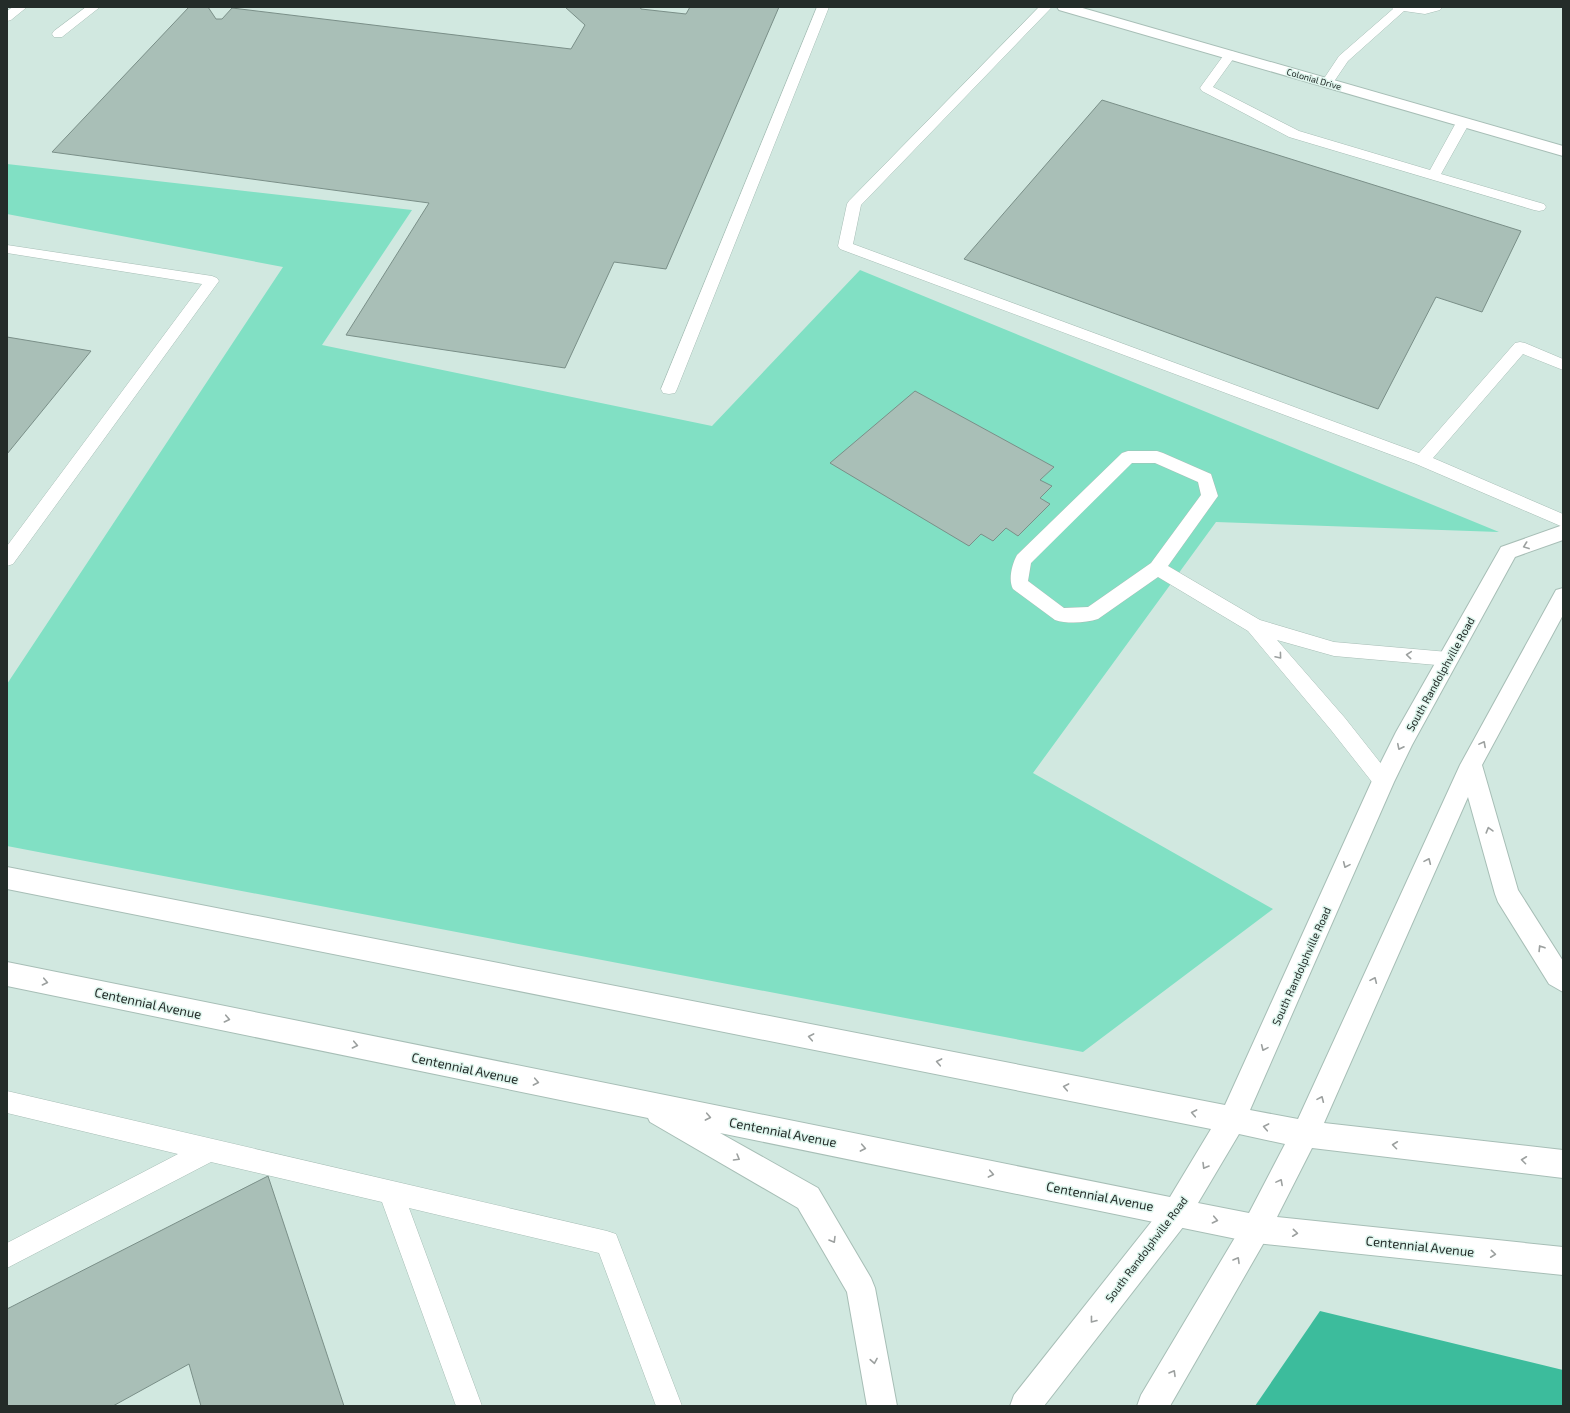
<svg xmlns="http://www.w3.org/2000/svg" width="1570" height="1413" viewBox="0 0 1570 1413" font-family="'Exo 2',sans-serif">
<style>
.green{fill:#81e0c4}
.forest{fill:#3cbc9c}
.building{fill:#a9bfb7;stroke:#7a8f88}
.lines{fill:none;stroke-linecap:round;stroke-linejoin:round}
.service-casing{stroke:#a7beb6;stroke-width:1}
.minor-casing{stroke:#a7beb6;stroke-width:2}
.tertiary-casing{stroke:#a7beb6;stroke-width:2}
.secondary-casing{stroke:#a7beb6;stroke-width:2}
.service{fill:#fff;fill-rule:evenodd}
.minor{fill:#fff;fill-rule:evenodd}
.tertiary{fill:#fff;fill-rule:evenodd}
.secondary{fill:#fff;fill-rule:evenodd}
.oneway{stroke:#9ca09f}
.labels{text-anchor:middle;dominant-baseline:central;stroke-width:3;stroke-linejoin:round;paint-order:stroke}
.far-street-label{font-size:9px;fill:#242c29;stroke:#def5ed}
.street-label{font-size:11px;fill:#242c29;stroke:#def5ed}
.near-street-label{font-size:13px;fill:#242c29;stroke:#def5ed}
</style>
<rect width="100%" height="100%" fill="#d1e8e0"/>
<path class="green" d="M7,164L412,210L322,345L712,426L860,270L1499,532L1216,522L1033,773L1273,909L1083,1052L7,846V684L283,267L7,214Z"/>
<path class="forest" d="M1320,1311L1563,1370V1406H1255Z"/>
<path class="building" d="M189,7H208L216,19H222L232,8L571,49L585,25L565,7H640L641,9L686,14L690,7H779L666,269L614,262L565,368L346,335L429,203L52,152Z
M1102,100L1521,231L1482,312L1436,297L1378,409L964,259Z
M7,337L91,351L7,454Z
M915,391L1054,467L1040,480L1052,486L1040,498L1050,504L1018,536L1006,528L993,541L981,534L969,546L830,463Z
M268,1176L344,1406H201L189,1364L113,1406H7V1309Z"/>
<g class="lines">
<defs>
<path id="service" d="M13,7H27L11,20L7,21V11Z
M86,7H100L62,37H54L52,34L54,31Z
M817,7H829L677,389L675,393L669,394L663,393L661,389Z
M1039,7H1052L861,205L853,244L1419,453L1515,343L1520,342L1525,343L1563,359V370L1523,354L1433,458L1563,514V527L1416,464L840,249L838,246L847,204L849,201Z
M1392,7H1442L1440,10L1425,14L1404,11L1348,61L1331,86H1323L1321,83L1339,56L1393,9Z
M1230,51L1234,52L1236,55L1213,87L1299,131L1430,170L1458,119H1468L1470,122L1441,174L1544,204L1546,207L1544,210L1539,211L1534,210L1289,137L1202,91L1200,88L1202,85L1226,52Z
M7,245L212,276L217,278L219,281L13,564L7,566V546L202,284L7,253Z
M1128,451H1157L1163,453L1211,474L1218,496L1168,566L1260,620L1334,642L1448,652L1455,654L1457,659L1455,664L1448,666L1334,656L1277,640L1345,718L1390,775L1393,781L1390,787L1383,789L1376,787L1331,730L1248,631L1158,577L1098,619C1086,623 1067,624 1055,620L1013,589C1008,580 1012,564 1017,555L1122,453ZM1132,463H1155L1198,482L1201,495L1151,563L1088,607L1064,608L1028,581L1031,563Z
M7,1091L607,1231L616,1234L682,1406H656L599,1253L409,1208L482,1406H456L382,1202L211,1162L7,1268V1243L178,1154L7,1113Z"/>
<path id="minor" d="M1057,7H1079L1563,146V156L1059,10Z"/>
<path id="tertiary" d="M1177,1198L1187,1202L1191,1212L1187,1222L1044,1406H1010L1014,1395L1167,1202Z
M1256,1215L1266,1219L1270,1229L1266,1239L1170,1406H1137L1141,1395L1246,1219Z"/>
<path id="secondary" d="M1563,525V540L1515,557L1412,745L1394,782L1250,1110L1298,1119L1460,765L1556,590L1563,588V615L1482,765L1518,890L1563,961V992L1549,984L1498,902L1495,894L1468,797L1324,1123L1563,1150V1178L1312,1148L1277,1217L1563,1247V1275L1256,1243L720,1133L818,1188L871,1278L875,1288L897,1406H867L847,1292L798,1208L650,1122L648,1118L7,986V962L1170,1197L1211,1129L7,889V867L1225,1105L1375,774L1396,732L1501,547ZM1239,1134L1285,1144L1249,1213L1198,1203Z"/>
</defs>
<use href="#service" class="service-casing"/>
<use href="#minor" class="minor-casing"/>
<use href="#tertiary" class="tertiary-casing"/>
<use href="#secondary" class="secondary-casing"/>
<use href="#service" class="service"/>
<use href="#minor" class="minor"/>
<use href="#tertiary" class="tertiary"/>
<use href="#secondary" class="secondary"/>
</g>
<defs><path id="oneway-chevron" d="M-2-3.5L2.5 0L-2 3.5" fill="none" stroke-width="1.6" stroke-linecap="round" stroke-linejoin="round"/></defs>
<g class="oneway">
<use href="#oneway-chevron" transform="translate(1526 546) rotate(160)"/>
<use href="#oneway-chevron" transform="translate(1409 655) rotate(-175)"/>
<use href="#oneway-chevron" transform="translate(1279 656) rotate(50)"/>
<use href="#oneway-chevron" transform="translate(1483 744) rotate(-62)"/>
<use href="#oneway-chevron" transform="translate(1400 747) rotate(116)"/>
<use href="#oneway-chevron" transform="translate(1489 830) rotate(-106)"/>
<use href="#oneway-chevron" transform="translate(1428 861) rotate(-66)"/>
<use href="#oneway-chevron" transform="translate(1346 865) rotate(114)"/>
<use href="#oneway-chevron" transform="translate(1541 948) rotate(-122)"/>
<use href="#oneway-chevron" transform="translate(1374 980) rotate(-66)"/>
<use href="#oneway-chevron" transform="translate(45 982) rotate(12)"/>
<use href="#oneway-chevron" transform="translate(227 1019) rotate(12)"/>
<use href="#oneway-chevron" transform="translate(811 1037) rotate(-169)"/>
<use href="#oneway-chevron" transform="translate(355 1045) rotate(12)"/>
<use href="#oneway-chevron" transform="translate(1264 1048) rotate(114)"/>
<use href="#oneway-chevron" transform="translate(939 1062) rotate(-169)"/>
<use href="#oneway-chevron" transform="translate(536 1082) rotate(11)"/>
<use href="#oneway-chevron" transform="translate(1066 1087) rotate(-169)"/>
<use href="#oneway-chevron" transform="translate(1321 1099) rotate(-66)"/>
<use href="#oneway-chevron" transform="translate(1194 1113) rotate(-169)"/>
<use href="#oneway-chevron" transform="translate(708 1117) rotate(11)"/>
<use href="#oneway-chevron" transform="translate(1266 1127) rotate(-169)"/>
<use href="#oneway-chevron" transform="translate(1395 1145) rotate(-173)"/>
<use href="#oneway-chevron" transform="translate(863 1148) rotate(11)"/>
<use href="#oneway-chevron" transform="translate(737 1158) rotate(30)"/>
<use href="#oneway-chevron" transform="translate(1524 1160) rotate(-173)"/>
<use href="#oneway-chevron" transform="translate(1205 1166) rotate(121)"/>
<use href="#oneway-chevron" transform="translate(991 1174) rotate(11)"/>
<use href="#oneway-chevron" transform="translate(1280 1182) rotate(-62)"/>
<use href="#oneway-chevron" transform="translate(1215 1220) rotate(12)"/>
<use href="#oneway-chevron" transform="translate(1295 1233) rotate(6)"/>
<use href="#oneway-chevron" transform="translate(833 1240) rotate(59)"/>
<use href="#oneway-chevron" transform="translate(1493 1254) rotate(6)"/>
<use href="#oneway-chevron" transform="translate(1237 1260) rotate(-60)"/>
<use href="#oneway-chevron" transform="translate(1093 1320) rotate(128)"/>
<use href="#oneway-chevron" transform="translate(874 1361) rotate(80)"/>
<use href="#oneway-chevron" transform="translate(1173 1373) rotate(-60)"/>
</g>
<g class="labels">
<g class="far-street-label">
<text transform="translate(1314 79) rotate(16)">Colonial Drive</text>
</g>
<g class="street-label">
<text transform="translate(1440 674) rotate(-61)">South Randolphville Road</text>
<text transform="translate(1301 966) rotate(-66)">South Randolphville Road</text>
<text transform="translate(1146 1249) rotate(-53)">South Randolphville Road</text>
</g>
<g class="near-street-label">
<text transform="translate(148 1003) rotate(12)">Centennial Avenue</text>
<text transform="translate(465 1068) rotate(12)">Centennial Avenue</text>
<text transform="translate(783 1132) rotate(11)">Centennial Avenue</text>
<text transform="translate(1100 1196) rotate(11)">Centennial Avenue</text>
<text transform="translate(1420 1246) rotate(6)">Centennial Avenue</text>
</g>
</g>
<rect width="1570" height="1413" fill="none" stroke="#242c29" stroke-width="16"/>
</svg>
